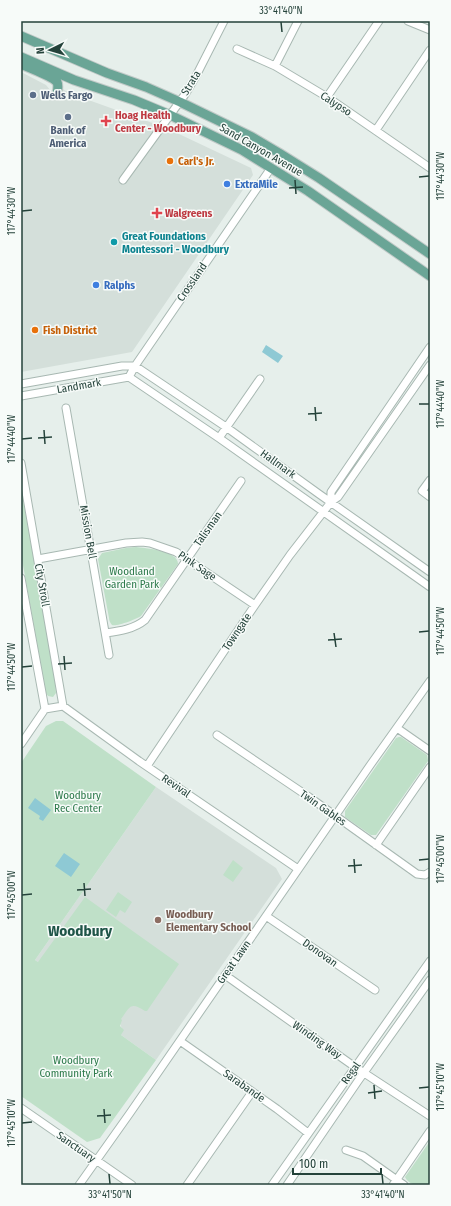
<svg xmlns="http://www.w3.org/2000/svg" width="451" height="1206" viewBox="0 0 451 1206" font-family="'Fira Sans Condensed',sans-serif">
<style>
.built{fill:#d4dfda}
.green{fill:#bfe0c8}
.water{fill:#8ec9d4}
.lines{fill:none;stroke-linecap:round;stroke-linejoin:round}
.minor-casing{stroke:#a8b8b2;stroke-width:9}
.major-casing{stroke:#c2cac8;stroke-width:11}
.minor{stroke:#fff;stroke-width:7}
.major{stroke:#6aa596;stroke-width:9}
.ticks{fill:none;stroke:#24423a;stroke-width:1.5}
.service-dot{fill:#5c6f8a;stroke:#f7fbf9;stroke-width:1.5}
.health-dot{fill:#e0444e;stroke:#f7fbf9;stroke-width:1.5}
.food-dot{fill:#e8710a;stroke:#f7fbf9;stroke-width:1.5}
.shop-dot{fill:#3f7fe0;stroke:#f7fbf9;stroke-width:1.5}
.culture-dot{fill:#0f9aa8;stroke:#f7fbf9;stroke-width:1.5}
.education-dot{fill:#8d6e63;stroke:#f7fbf9;stroke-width:1.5}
.labels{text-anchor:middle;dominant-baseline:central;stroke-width:3;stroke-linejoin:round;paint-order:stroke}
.street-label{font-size:11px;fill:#24423a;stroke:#f7fbf9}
.service-label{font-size:11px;font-weight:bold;fill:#4e5e75;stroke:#f7fbf9;text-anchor:start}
.health-label{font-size:11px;font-weight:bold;fill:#be3a42;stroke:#f7fbf9;text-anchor:start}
.food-label{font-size:11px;font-weight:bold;fill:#c56008;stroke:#f7fbf9;text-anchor:start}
.shop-label{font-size:11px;font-weight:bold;fill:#366cbe;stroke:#f7fbf9;text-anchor:start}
.culture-label{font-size:11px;font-weight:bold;fill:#0d838f;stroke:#f7fbf9;text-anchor:start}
.park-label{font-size:11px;fill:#2d7a4b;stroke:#f7fbf9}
.education-label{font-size:11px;font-weight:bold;fill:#785e54;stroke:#f7fbf9;text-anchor:start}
.district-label{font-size:15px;font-weight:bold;fill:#1f5548;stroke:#f7fbf9}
.neatline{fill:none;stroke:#24423a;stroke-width:1.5}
.ticks-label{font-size:10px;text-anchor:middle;fill:#24423a}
</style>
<rect width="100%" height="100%" fill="#e6efeb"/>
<path class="built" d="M21,72L46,85L51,91L58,86L69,93L172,130L179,134L251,168L253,175L132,352L21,372Z
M156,787L276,868L282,879L156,1060L121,1035L122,1029L120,1023L121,1020L35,960Z"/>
<path class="green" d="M21,488L55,678L56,693L53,697L48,696L46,693L21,554Z
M136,547C145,548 179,551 178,564L141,616C137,619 116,627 112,625C110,623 109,620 109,618L98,559L102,553L126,548Z
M56,721H63L156,787L35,960L38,962L85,897L179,964L147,1011H145C130,1001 130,1007 121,1019L122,1020L120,1026L124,1030L121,1035L156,1060L100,1138L87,1142L21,1096V763L46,726Z
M399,737H401L427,755L428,761L376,835H371L345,817V811L396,738Z
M233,860L243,868L233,882L223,875Z
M118,892L132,902L125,913L120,910L116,917L106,910Z
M430,1141V1185C421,1185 410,1187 405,1177Z"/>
<path class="water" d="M266,345L283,356L278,363L262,352Z
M35,798L51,810L43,821L39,819L40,816L28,808Z
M64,853L80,864L71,877L55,866Z"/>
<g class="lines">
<defs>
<path id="minor" d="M408,21L430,30
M237,49L275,66L327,97L430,168
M275,66L298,21
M327,97L379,21
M376,130L430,50
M123,180L186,93L196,76L224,21
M129,377L135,366L271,168
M21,384L122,366H135L226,427L319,494L430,572
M21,396L129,377L219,438L430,587
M66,408L109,655
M219,438L260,379
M21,463L63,706
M430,480L422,491L430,497
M331,502V492L430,347
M38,559L126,543L142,542L150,543L176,552L255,605
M21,578L45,709
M106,633C120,631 134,629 145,620L241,481
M397,728L430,751
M217,735L309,797L417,874L425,875L430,872
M21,744L45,709L63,706L139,761L298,869
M147,766L255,605L290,555L331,502L338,497L430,365
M376,845L430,767
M266,916L375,990
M225,975L355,1067L430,1116
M180,1041L277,1109L308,1133
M21,1108L132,1185
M346,1150L363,1156L404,1185
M79,1185L130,1113L371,764L430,681
M187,1185L252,1092
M272,1185L430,961
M287,1185L358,1081L430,980
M393,1185L430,1131"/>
<path id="major" d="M21,36L107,73L146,87L180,102L252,137L279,153L319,178L430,254
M21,57L74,80L134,100L170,115L242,150L308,191L430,276
M21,64C29,68 52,76 57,82C59,86 57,92 57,95"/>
</defs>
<use href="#minor" class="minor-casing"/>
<use href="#major" class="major-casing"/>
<use href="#minor" class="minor"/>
<use href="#major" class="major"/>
</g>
<path class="ticks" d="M281,22L282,32M419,177L429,176M295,180L296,194M289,188L303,187M22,211L32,210M419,404H429M315,407L316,421M308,414L322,413M44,430L45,444M38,438L52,437M22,439L32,438M419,632L429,631M334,633L336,647M328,640L342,639M64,656L65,670M58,664L72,663M22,667L32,666M354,859L355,873M419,860L429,859M348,866L362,865M84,883L85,896M77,890L91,889M22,895L32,894M374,1085L375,1099M419,1088L429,1087M368,1093L382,1091M104,1109L105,1123M97,1116L111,1115M22,1123L32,1122M109,1174L110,1184M382,1174L383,1184"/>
<g class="service-dot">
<circle cx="33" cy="95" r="4"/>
<circle cx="68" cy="117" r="4"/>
</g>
<g class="health-dot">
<path d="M104 115h4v4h4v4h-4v4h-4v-4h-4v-4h4z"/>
<path d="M155 207h4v4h4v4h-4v4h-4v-4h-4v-4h4z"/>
</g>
<g class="food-dot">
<circle cx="170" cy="161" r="4"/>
<circle cx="35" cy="330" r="4"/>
</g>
<g class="shop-dot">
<circle cx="227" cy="184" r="4"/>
<circle cx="96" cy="285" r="4"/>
</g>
<circle class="culture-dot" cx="114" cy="242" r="4"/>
<circle class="education-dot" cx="158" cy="920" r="4"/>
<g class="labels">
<g class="street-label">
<text transform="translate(191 83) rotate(-59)">Strata</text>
<text transform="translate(336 104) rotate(33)">Calypso</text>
<text transform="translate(261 150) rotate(30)">Sand Canyon Avenue</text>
<text transform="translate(192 282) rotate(-56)">Crossland</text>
<text transform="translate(79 386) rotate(-10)">Landmark</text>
<text transform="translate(278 464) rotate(36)">Hallmark</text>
<text transform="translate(208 529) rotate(-55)">Talisman</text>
<text transform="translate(88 532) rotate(80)">Mission Bell</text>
<text transform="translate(197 566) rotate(34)">Pink Sage</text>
<text transform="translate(42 585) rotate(80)">City Stroll</text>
<text transform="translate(237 632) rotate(-56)">Towngate</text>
<text transform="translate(176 786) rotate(34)">Revival</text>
<text transform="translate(323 808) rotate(35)">Twin Gables</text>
<text transform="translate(320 953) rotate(35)">Donovan</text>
<text transform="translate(234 962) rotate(-55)">Great Lawn</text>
<text transform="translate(317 1040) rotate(35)">Winding Way</text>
<text transform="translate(351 1073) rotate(-55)">Regal</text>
<text transform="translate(244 1086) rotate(35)">Sarabande</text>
<text transform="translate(76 1147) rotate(35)">Sanctuary</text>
</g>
<g class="service-label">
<text x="41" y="95">Wells Fargo</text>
<text x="68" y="130" text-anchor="middle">Bank of<tspan x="68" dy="13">America</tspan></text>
</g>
<g class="health-label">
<text x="115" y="115">Hoag Health<tspan x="115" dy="13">Center - Woodbury</tspan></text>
<text x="165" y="213">Walgreens</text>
</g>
<g class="food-label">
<text x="178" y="161">Carl's Jr.</text>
<text x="43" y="330">Fish District</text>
</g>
<g class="shop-label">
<text x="235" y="184">ExtraMile</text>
<text x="104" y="285">Ralphs</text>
</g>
<g class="culture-label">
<text x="122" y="236">Great Foundations<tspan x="122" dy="13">Montessori - Woodbury</tspan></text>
</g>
<g class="park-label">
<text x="132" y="571">Woodland<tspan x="132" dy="13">Garden Park</tspan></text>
<text x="78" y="795">Woodbury<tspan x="78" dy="13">Rec Center</tspan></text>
<text x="76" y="1060">Woodbury<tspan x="76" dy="13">Community Park</tspan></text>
</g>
<g class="education-label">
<text x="166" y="914">Woodbury<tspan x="166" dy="13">Elementary School</tspan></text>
</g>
<g class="district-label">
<text x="80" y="931">Woodbury</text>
</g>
</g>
<rect width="451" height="1206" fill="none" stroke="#f7fbf9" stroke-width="44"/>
<g transform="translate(50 50) rotate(265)" stroke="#f7fbf9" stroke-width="3" paint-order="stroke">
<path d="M0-3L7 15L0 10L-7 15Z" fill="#24423a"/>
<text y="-6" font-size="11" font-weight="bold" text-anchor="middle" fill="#24423a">N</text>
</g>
<path d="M293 1168v6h88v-6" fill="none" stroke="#24423a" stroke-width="2"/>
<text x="299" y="1168" font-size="12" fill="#24423a" stroke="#f7fbf9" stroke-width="3" paint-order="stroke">100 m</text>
<rect x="22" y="22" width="407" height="1162" class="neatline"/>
<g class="ticks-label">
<text x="281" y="14">33°41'40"N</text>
<text transform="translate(440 176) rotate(-90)" y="4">117°44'30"W</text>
<text transform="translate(11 211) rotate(-90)" y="4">117°44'30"W</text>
<text transform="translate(440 404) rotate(-90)" y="4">117°44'40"W</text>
<text transform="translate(11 439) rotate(-90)" y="4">117°44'40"W</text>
<text transform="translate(440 631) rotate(-90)" y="4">117°44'50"W</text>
<text transform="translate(11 667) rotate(-90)" y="4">117°44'50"W</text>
<text transform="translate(440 859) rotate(-90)" y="4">117°45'00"W</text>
<text transform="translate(11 895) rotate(-90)" y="4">117°45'00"W</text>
<text transform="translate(440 1087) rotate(-90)" y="4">117°45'10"W</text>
<text transform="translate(11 1123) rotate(-90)" y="4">117°45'10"W</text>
<text x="110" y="1198">33°41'50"N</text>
<text x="383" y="1198">33°41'40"N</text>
</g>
</svg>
